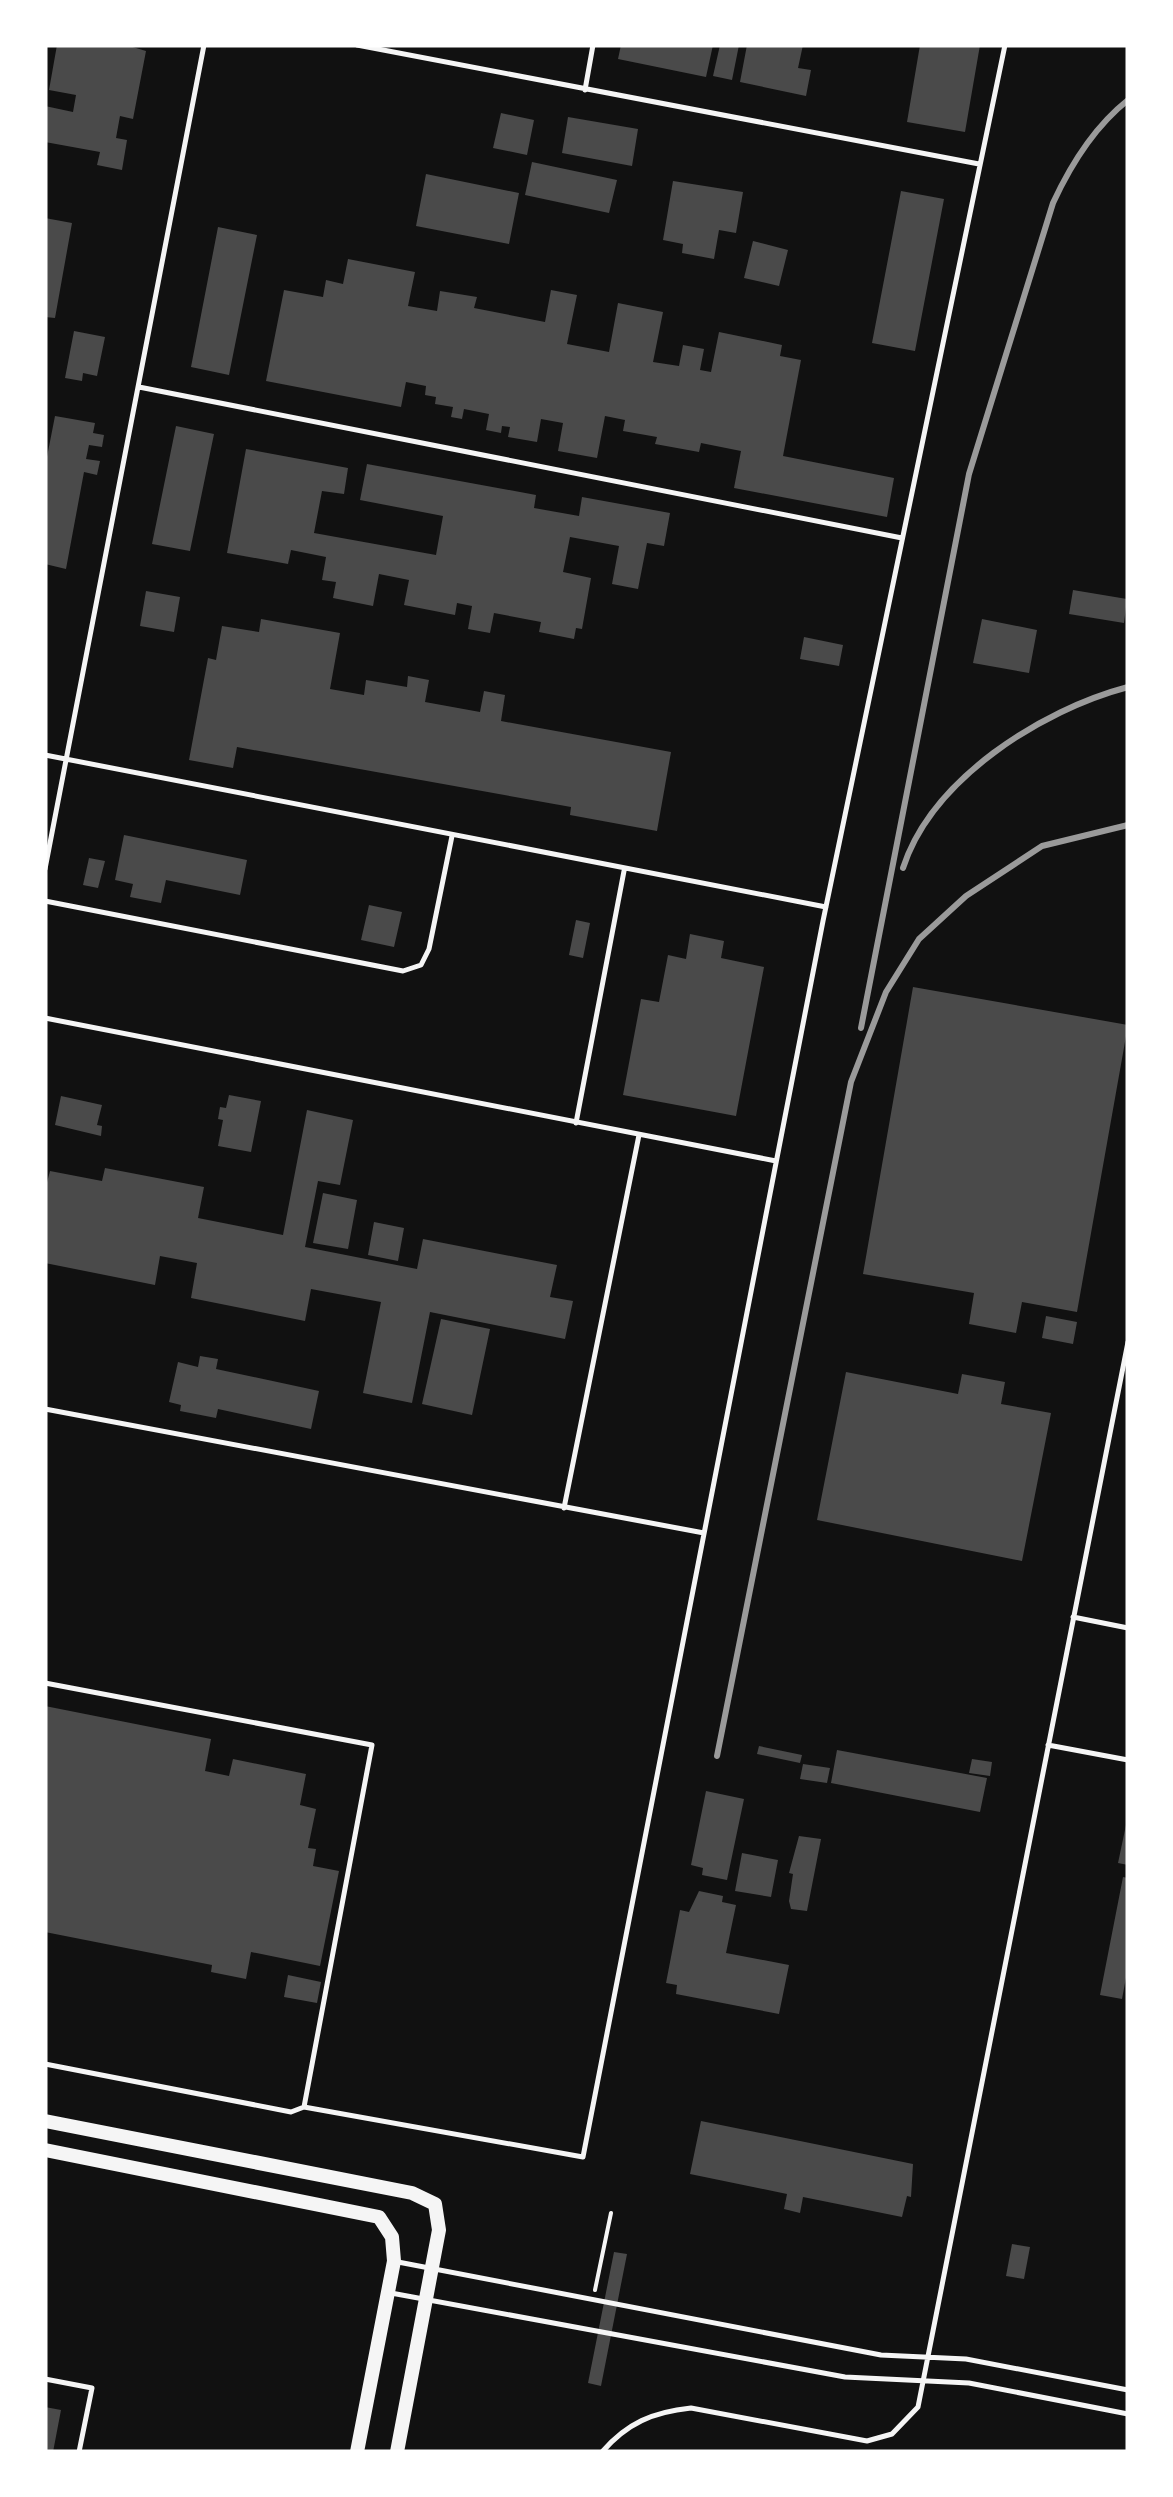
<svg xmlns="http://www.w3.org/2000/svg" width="1173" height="2497" viewBox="0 0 1173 2497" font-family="Poppins,sans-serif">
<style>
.building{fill:#4a4a4a}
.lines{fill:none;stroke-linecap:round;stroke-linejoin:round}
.path{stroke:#f5f5f5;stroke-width:4}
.service{stroke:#f5f5f5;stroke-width:5}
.tertiary{stroke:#f5f5f5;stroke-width:14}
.rail{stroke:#9a9a9a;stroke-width:6}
</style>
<rect width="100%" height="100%" fill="#111"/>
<path class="building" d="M57,45H126L146,51L133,119L120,116L116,138L127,140L122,170L97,165L100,152L45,142V106L73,112L76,95L49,90Z
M621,45L679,46L713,45L706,77L618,59Z
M720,45H739L732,80L713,76Z
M747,45H803L798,68L811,70L806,96L740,82Z
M920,45H980L965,132L907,122Z
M501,113L534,120L527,155L493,148Z
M568,117L638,129L632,166L562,153Z
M532,162L617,180L609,213L525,195Z
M426,174L519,193L509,244L416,226Z
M673,181L743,192L736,233L719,230L714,259L682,253L683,244L663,240Z
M901,191L944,199L915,351L872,343Z
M45,218L72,223L55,318L45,317Z
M218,227L257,235L229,375L191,367Z
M753,241L788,250L779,286L744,278Z
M348,259L415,272L408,306L437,311L440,291L477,297L474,308L545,322L551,290L577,295L567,344L609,352L618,303L663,312L653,362L679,366L683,345L704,349L700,370L711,372L719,332L782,345L780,356L801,360L783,456L894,478L887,517L734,488L741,451L701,443L699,452L655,444L657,437L623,431L625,420L605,416L597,458L558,451L563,423L541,419L537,442L508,437L510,427L502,426L501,433L486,430L489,414L464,409L462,419L451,417L453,407L435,404L436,397L425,395L426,386L406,382L401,407L266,381L284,290L323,297L326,280L343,284Z
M74,331L105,337L97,376L83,373L82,381L65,378Z
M55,416L95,423L93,433L104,435L102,447L89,445L86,459L100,461L97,475L84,472L66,569L45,564V467Z
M176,426L214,434L190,551L152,544Z
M246,449L348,468L344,494L322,491L314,533L436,555L443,516L360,500L367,464L536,495L534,508L579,516L582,497L670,513L664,546L647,543L638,589L612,584L619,546L570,537L563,572L591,578L582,629L576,628L574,639L539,632L541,622L494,613L490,633L468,629L472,606L457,603L455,615L404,605L409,580L379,574L373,606L333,598L336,582L322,580L326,557L291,550L288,564L227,553Z
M1073,590L1127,599L1124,623L1069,614Z
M146,591L180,597L174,632L140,626Z
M261,619L340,633L330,689L364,695L366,680L407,687L408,676L429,680L425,702L480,712L484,691L505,695L501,721L671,752L657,831L570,815L571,807L237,747L233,768L189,760L208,658L216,660L222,626L259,632Z
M982,619L1037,630L1029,673L973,663Z
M804,637L843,645L839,666L800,659Z
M124,835L247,860L240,895L166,880L161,903L130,897L133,884L115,880Z
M89,858L105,861L98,888L83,885Z
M369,905L402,912L394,947L361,940Z
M576,920L590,923L583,958L569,955Z
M690,934L724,941L721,958L764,967L736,1116L623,1095L641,999L659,1002L668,955L686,959Z
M913,987L1128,1025L1077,1312L1022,1302L1016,1333L969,1324L974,1293L863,1274Z
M229,1095L261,1101L251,1152L218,1146L223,1120L218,1119L220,1107L226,1108Z
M61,1096L102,1105L97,1125L102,1126L101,1136L55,1125Z
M307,1110L353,1120L340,1185L318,1181L305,1247L417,1269L423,1239L557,1265L550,1297L573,1301L565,1339L430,1312L412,1403L363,1393L381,1302L311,1289L305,1321L191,1298L197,1263L160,1256L155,1285L45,1263V1190L50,1171L102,1181L105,1168L204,1187L198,1218L283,1235Z
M323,1193L357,1200L348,1249L313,1243Z
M374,1222L404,1228L398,1261L368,1255Z
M1046,1316L1077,1322L1073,1344L1042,1338Z
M441,1319L490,1329L472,1415L422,1404Z
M200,1356L218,1359L216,1369L319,1391L311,1429L218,1409L216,1418L180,1411L181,1405L169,1402L178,1362L198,1367Z
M846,1372L958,1394L962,1374L1005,1382L1001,1404L1051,1413L1022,1561L817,1520Z
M45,1706L211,1739L205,1771L229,1776L233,1759L306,1774L300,1805L316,1809L308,1848L316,1849L313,1866L339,1871L320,1966L251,1952L246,1979L211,1972L212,1965L45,1932Z
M759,1746L802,1755L800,1763L757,1754Z
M837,1750L987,1778L980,1812L831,1783Z
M972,1759L992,1762L990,1776L969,1773Z
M803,1764L830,1768L827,1783L800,1779Z
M706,1791L744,1799L727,1880L702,1875L703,1868L691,1865Z
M1126,1825H1128V1865L1118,1863Z
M799,1836L821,1839L807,1911L791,1909L789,1901L793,1874L789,1873Z
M742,1853L778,1860L771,1897L735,1891Z
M1123,1877L1128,1878V1967L1122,1999L1100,1995Z
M699,1891L723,1896L722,1902L736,1905L726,1953L789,1965L779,2014L676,1994L677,1985L666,1983L680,1910L689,1912Z
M288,1975L321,1982L317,2003L284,1997Z
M701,2121L913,2164L911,2197L907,2196L902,2217L803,2197L800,2213L784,2209L787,2194L690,2174Z
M1012,2244L1030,2247L1024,2279L1006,2276Z
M614,2252L627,2254L601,2386L588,2383Z
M45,2407L61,2410L53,2452H45Z"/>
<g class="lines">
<path class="path" d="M595,2290L611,2213"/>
<path class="service" d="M357,45L979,164
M585,90L593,45
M139,387L902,538
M45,755L826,907
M45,869L204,45
M45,901L403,971L421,965L429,949L452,836
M45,1018L776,1161
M576,1123L624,871
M45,1409L704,1533
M564,1508L639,1135
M1073,1617L1128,1628
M45,1683L372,1745L304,2107
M1048,1745L1128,1760
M45,2064L291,2112L304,2107L583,2157L823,921L1005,45
M398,2262L881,2355L966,2359L1128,2390
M391,2293L845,2377L969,2383L1128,2414
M45,2379L92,2388L79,2452
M602,2452C627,2423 653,2412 691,2408L867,2441L892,2434L918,2407L1128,1342"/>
<path class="tertiary" d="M45,2121L412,2193L435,2204L439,2230L397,2452
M45,2150L379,2217L392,2237L394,2261L357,2452"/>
<path class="rail" d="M903,868C932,779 1041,710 1128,687
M861,1028L969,474L1053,203C1071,164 1094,127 1128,100
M717,1756L851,1082L886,992L919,939L966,896L1042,846L1128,825"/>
</g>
<rect width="1173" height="2497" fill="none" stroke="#ffffff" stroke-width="95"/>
</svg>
